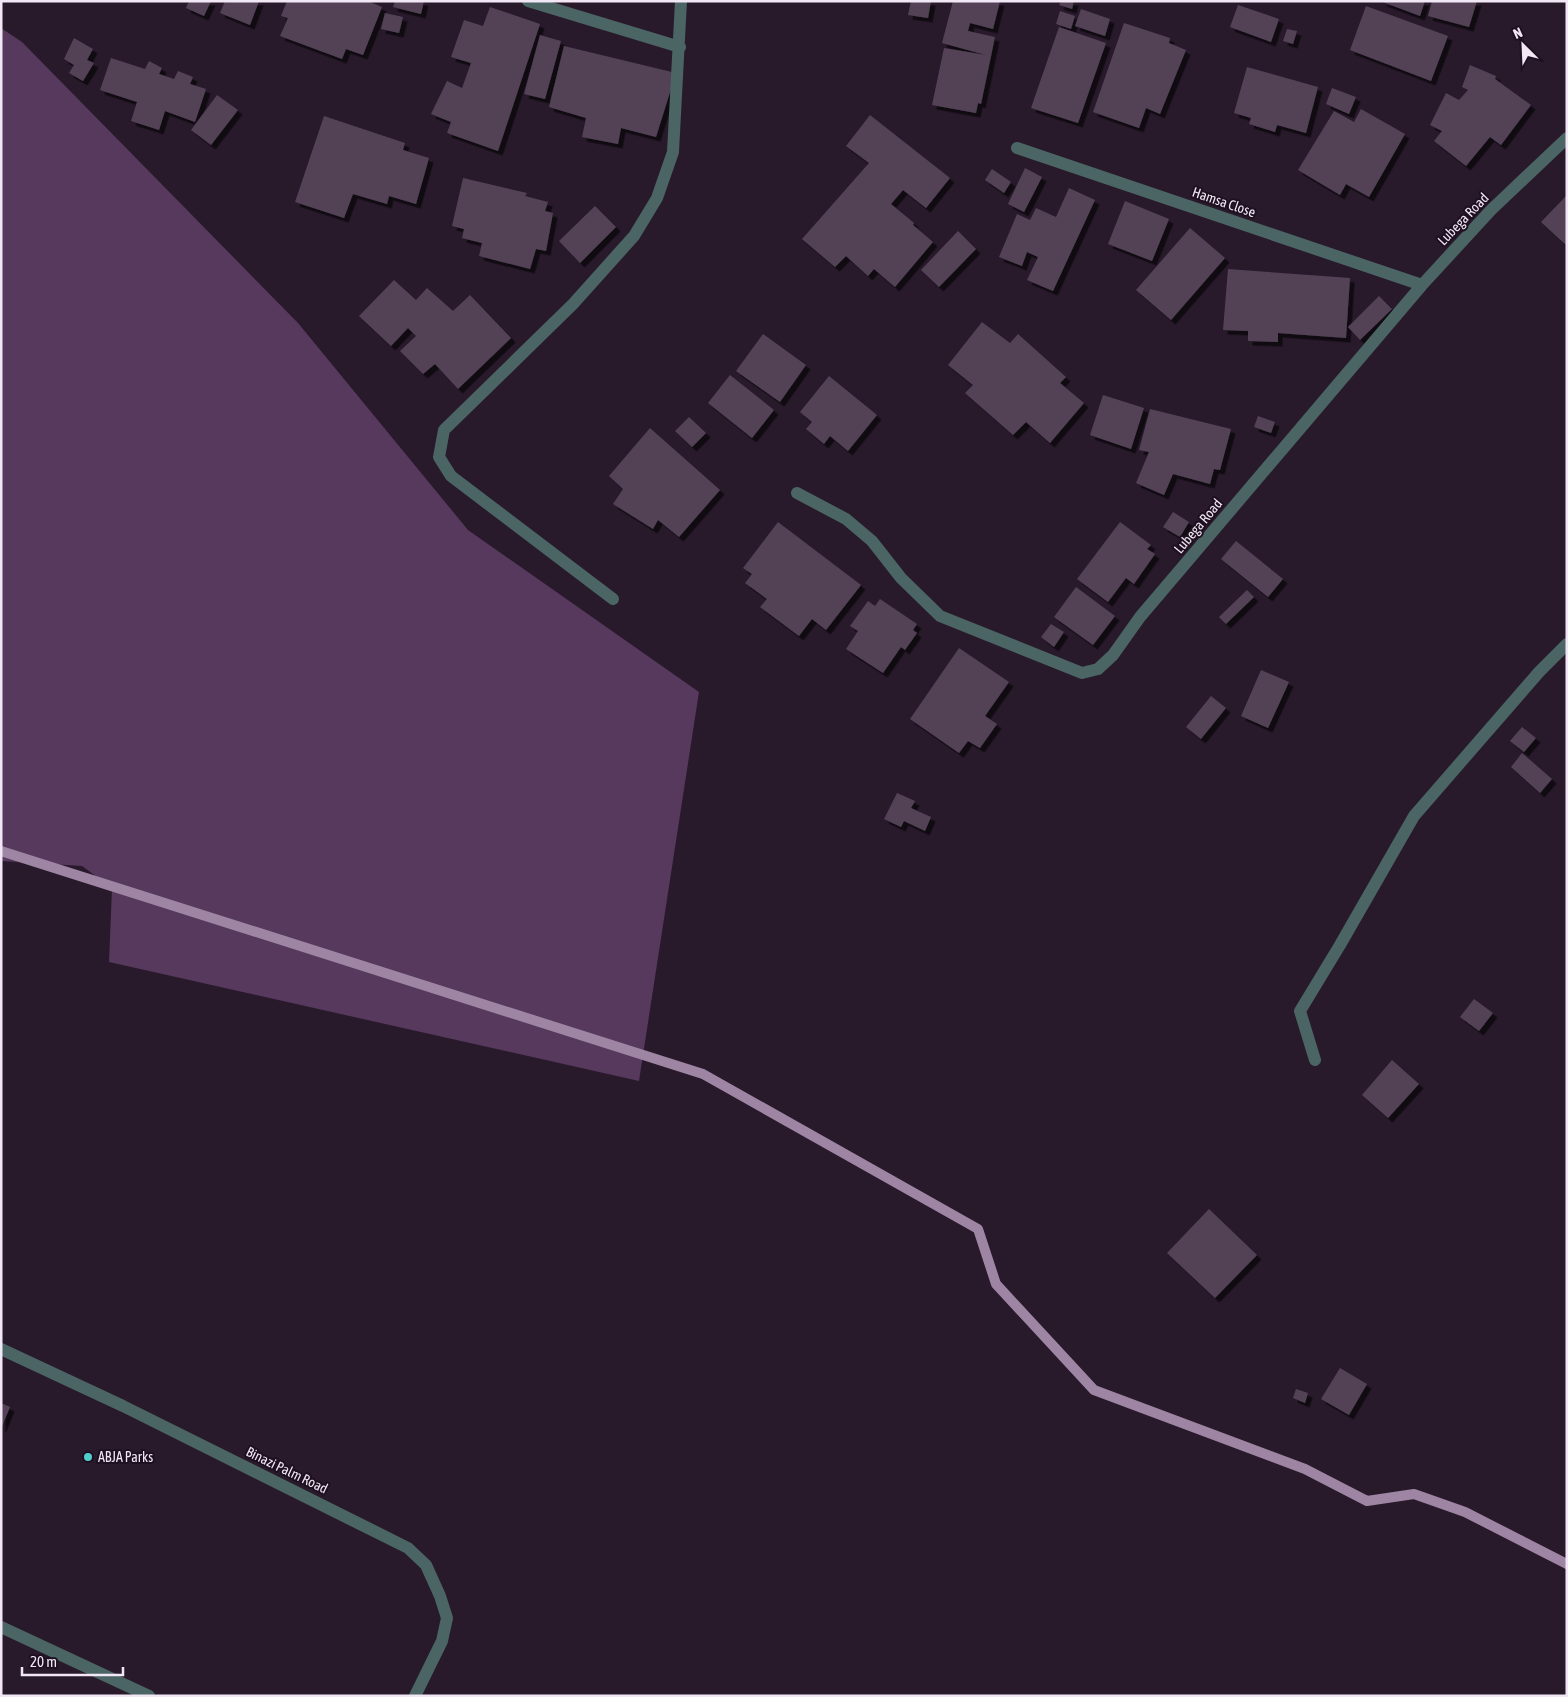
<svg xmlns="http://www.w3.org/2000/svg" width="1568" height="1697" viewBox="0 0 1568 1697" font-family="'Asap Condensed',sans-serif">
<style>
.forest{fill:#56395d}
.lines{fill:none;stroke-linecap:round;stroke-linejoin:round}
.stream{stroke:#9e85a4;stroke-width:10}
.building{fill:#534257;filter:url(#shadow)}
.street{stroke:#4a6564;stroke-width:12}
.poi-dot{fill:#52cdcc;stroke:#1e1021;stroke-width:2}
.labels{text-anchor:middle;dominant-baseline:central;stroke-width:4;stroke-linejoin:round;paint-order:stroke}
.street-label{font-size:14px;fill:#f2e8f5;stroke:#1e1021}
.poi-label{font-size:14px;fill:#f2e8f5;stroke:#1e1021;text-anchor:start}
</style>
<defs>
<filter id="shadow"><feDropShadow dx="4.5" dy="4.5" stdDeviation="0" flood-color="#0009"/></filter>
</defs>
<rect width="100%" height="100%" fill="#28192b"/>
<path class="forest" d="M1,28L22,42L298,323L468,530L699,692L639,1081L109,962L112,888L82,866L1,861Z"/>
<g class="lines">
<path class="stream" d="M1,851L703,1074L978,1229L996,1284L1094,1390L1305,1469L1367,1501L1414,1494L1465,1512L1567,1564"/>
</g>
<path class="building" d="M189,1H211L204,16L186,8Z
M225,1H259L250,25L220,13Z
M287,1H368L382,7L363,55L346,49L342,59L280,36L288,18L281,16Z
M395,1H424L421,14L393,7Z
M911,1H931L928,18L908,15Z
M953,1H1000L993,29L970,23L968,31L995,37L981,104L978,103L976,113L932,105L944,48L986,55L942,43Z
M1061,1H1074L1072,9L1059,5Z
M1380,1H1425L1420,16Z
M1432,1H1477L1469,27L1428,16Z
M1238,5L1279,19L1271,42L1230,27Z
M1366,6L1448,36L1431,81L1350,50Z
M490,7L540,24L498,151L447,133L451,122L431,114L447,81L462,88L471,63L451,57L464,20L483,26Z
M1081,9L1110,19L1105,36L1075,26Z
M1060,11L1075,16L1071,29L1056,24Z
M385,13L403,17L399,33L381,29Z
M1124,23L1170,38L1169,43L1186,50L1160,114L1146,108L1139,128L1093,112Z
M1059,27L1106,43L1078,123L1031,108Z
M1287,29L1297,31L1293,44L1283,41Z
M540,35L561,41L545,99L524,94Z
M74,38L93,49L87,60L94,63L83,81L69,73L74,65L64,59Z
M564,46L676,73L656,137L621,128L618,144L582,137L586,118L549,107Z
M111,58L145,69L149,61L162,68L159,74L174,79L178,71L193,77L190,84L206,89L195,122L165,111L159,130L131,121L137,102L100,90Z
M1470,65L1496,76L1495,79L1531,105L1501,145L1490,137L1466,166L1434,141L1442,131L1430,125L1446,93L1459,100L1468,90L1462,87Z
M1247,67L1318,87L1306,133L1277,125L1275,132L1249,124L1251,118L1234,113Z
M1332,88L1356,97L1349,114L1326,104Z
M217,95L238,110L211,145L191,130Z
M1361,109L1405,134L1369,197L1346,184L1340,195L1298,170L1334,111L1354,122Z
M870,115L950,178L926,208L903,190L891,204L914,223L913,225L933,242L895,287L874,269L868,276L846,256L835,267L802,239L869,163L846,146Z
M324,116L405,143L403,150L429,158L416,204L389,196L387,204L353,194L344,218L295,202Z
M1025,168L1042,177L1024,212L1008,204Z
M992,169L1011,182L1004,193L985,180Z
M463,178L527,193L525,196L548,202L545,211L553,213L546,251L536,249L530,269L479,256L482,243L462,238L464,229L452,226Z
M1069,188L1095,200L1053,291L1027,280L1038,257L1027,252L1022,266L999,257L1017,214L1030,220L1036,208L1056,217Z
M1567,195V246L1541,222Z
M1125,201L1169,219L1152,261L1108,244Z
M595,206L616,227L580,263L559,241Z
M1190,228L1225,258L1171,320L1136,290Z
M958,231L976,249L939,287L921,270Z
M1228,269L1350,278L1346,338L1278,333V342L1248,341V331L1223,330Z
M394,280L416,300L427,288L453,311L470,295L511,338L458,389L435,364L423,374L400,351L416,336L408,328L391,346L359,316Z
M1379,296L1392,309L1360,340L1348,327Z
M982,322L1010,343L1018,334L1066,377L1060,383L1084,403L1050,443L1026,422L1013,435L965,393L973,385L948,365Z
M763,334L806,365L780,402L736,371Z
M730,375L774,410L752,438L708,403Z
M829,376L877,415L848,451L830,436L824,444L806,429L812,422L800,412Z
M1103,395L1144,408L1131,449L1090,435Z
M1150,409L1231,429L1220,470L1214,469L1210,484L1173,474L1164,495L1136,483L1149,452L1139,450Z
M1258,416L1275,422L1271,433L1254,427Z
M689,417L706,433L692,447L675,431Z
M650,428L720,490L679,537L658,520L653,529L613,504L623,489L609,476Z
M1173,512L1189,522L1180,537L1163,527Z
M778,522L861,585L826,630L812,619L799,636L760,607L767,599L745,583L752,574L743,568Z
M1120,522L1151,545L1147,549L1155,554L1134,584L1126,578L1108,602L1077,579Z
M1236,541L1283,579L1268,597L1221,559Z
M1076,587L1115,616L1093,645L1054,617Z
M1247,590L1254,597L1226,624L1219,617Z
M880,599L917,624L913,630L917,633L905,650L901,647L883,673L846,649L858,631L850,626L868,601L875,606Z
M1051,624L1064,632L1054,647L1041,637Z
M959,648L1009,682L985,716L997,724L980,748L968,741L959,753L910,719Z
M1261,670L1289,682L1268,728L1241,716Z
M1211,696L1226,708L1201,739L1186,727Z
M1522,727L1536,738L1524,752L1510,741Z
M1522,753L1552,779L1540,793L1511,767Z
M897,793L915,801L911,808L931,817L925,831L904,821L901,827L884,819Z
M1474,999L1493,1013L1479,1031L1460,1017Z
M1392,1060L1419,1084L1388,1118L1362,1095Z
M1209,1209L1257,1255L1215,1298L1167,1253Z
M1340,1368L1367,1384L1349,1415L1321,1399Z
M1296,1389L1308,1393L1305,1403L1293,1398Z
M1,1403L10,1407L1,1429Z"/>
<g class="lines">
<path class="street" d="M528,1L680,47
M1017,148L1422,285
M797,493L846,519L872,541L901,578L940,616L1082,673L1098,669L1113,655L1140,617L1422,285L1491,210L1567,138
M613,599L451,476L439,457L444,430L573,304L634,236L657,198L673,152L681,1
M1315,1060L1300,1011L1340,945L1414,816L1539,672L1567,644
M1,1349L123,1406L408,1548L426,1565L440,1596L447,1618L442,1641L415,1696
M1,1627L149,1696"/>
</g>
<circle class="poi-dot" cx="88" cy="1457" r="5"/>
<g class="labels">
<g class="street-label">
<text transform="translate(1224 202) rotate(19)">Hamsa Close</text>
<text transform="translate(1463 219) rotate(-46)">Lubega Road</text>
<text transform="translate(1198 526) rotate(-50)">Lubega Road</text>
<text transform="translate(287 1470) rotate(26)">Binazi Palm Road</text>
</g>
<g class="poi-label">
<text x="98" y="1457">ABJA Parks</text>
</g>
</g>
<rect width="1568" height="1697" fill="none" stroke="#f2e8f5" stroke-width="5"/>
<g transform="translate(1523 45) rotate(336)" stroke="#1e1021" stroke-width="4" paint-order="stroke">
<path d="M0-4L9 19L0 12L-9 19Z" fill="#f2e8f5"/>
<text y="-8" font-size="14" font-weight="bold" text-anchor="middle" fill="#f2e8f5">N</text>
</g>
<path d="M22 1667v8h101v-8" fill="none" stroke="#f2e8f5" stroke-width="2.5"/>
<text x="30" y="1667" font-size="15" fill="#f2e8f5" stroke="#1e1021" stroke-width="4" paint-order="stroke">20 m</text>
</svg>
